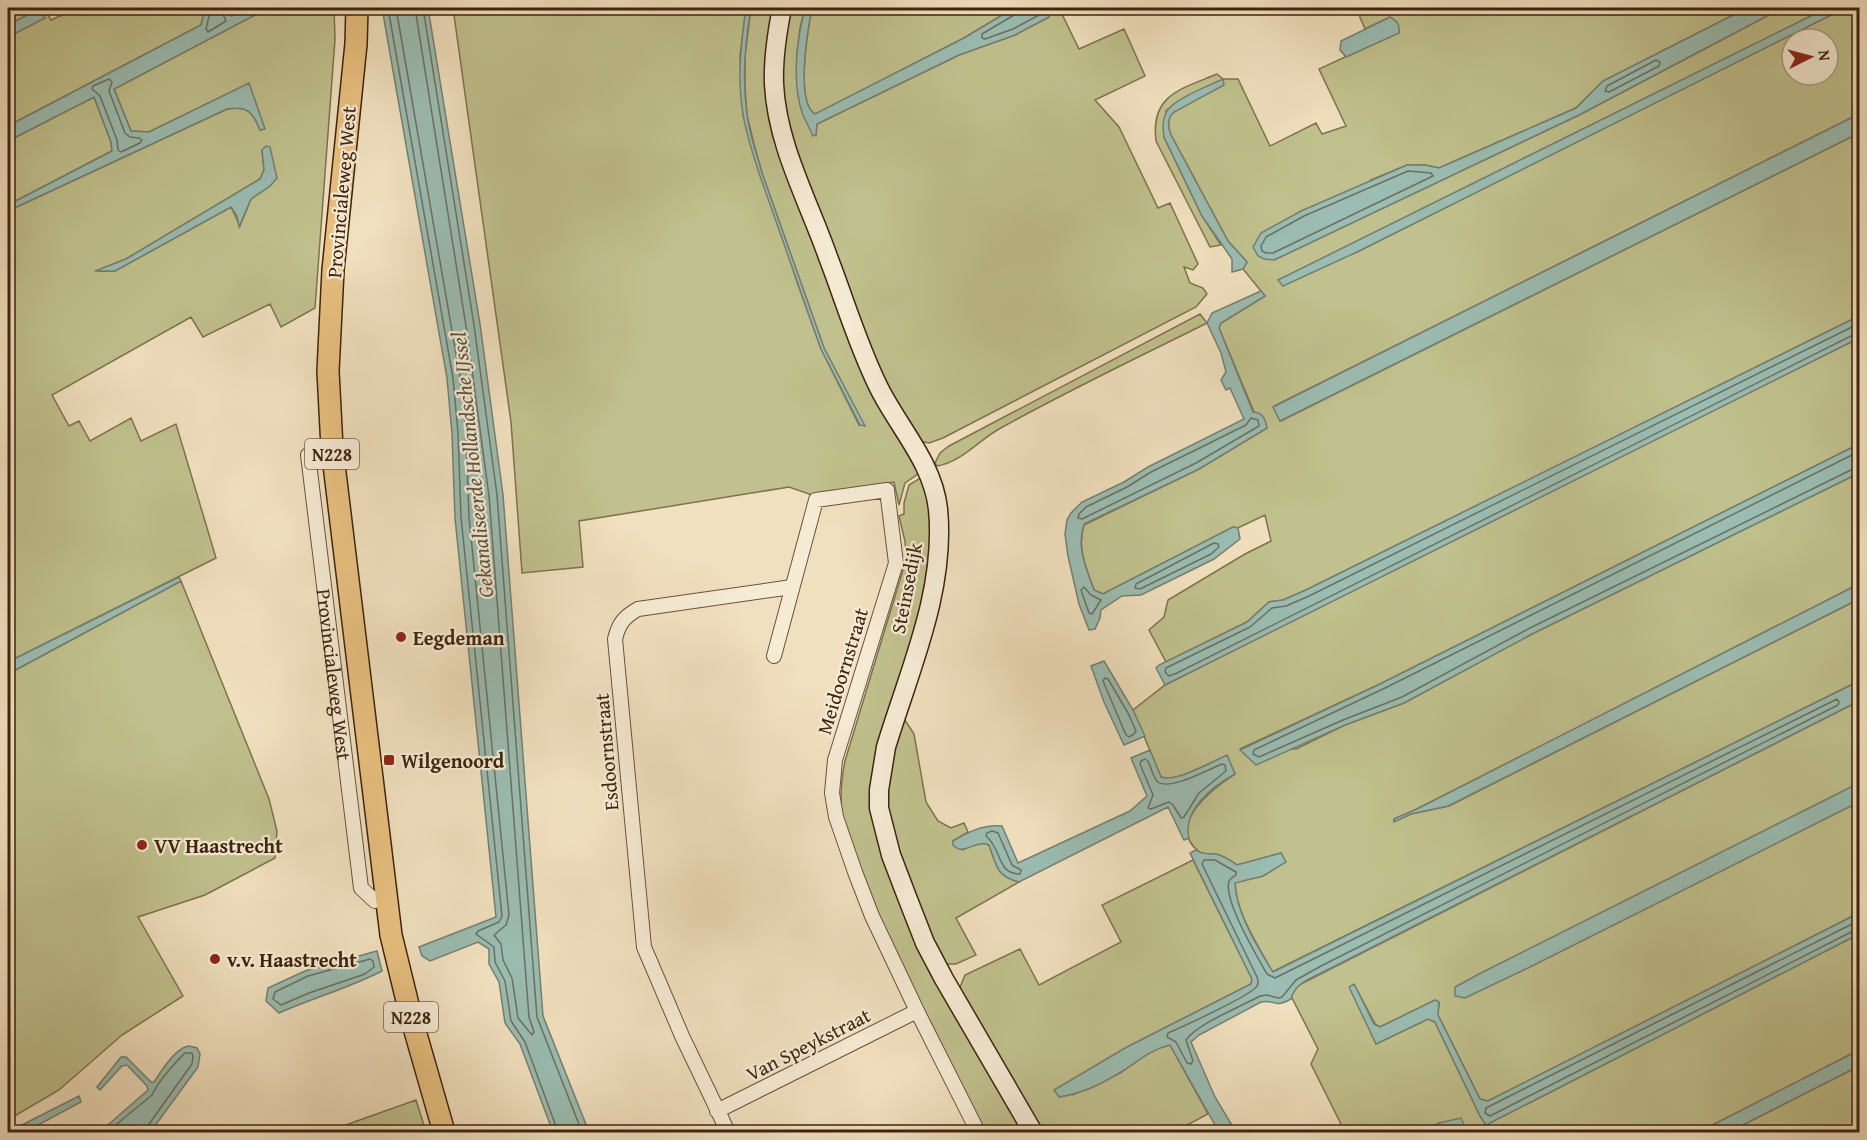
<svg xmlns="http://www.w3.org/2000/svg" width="1867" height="1140" viewBox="0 0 1867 1140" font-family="'Gentium Book Plus',serif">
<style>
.green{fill:#c0c18e;stroke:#7f724e;stroke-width:1.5;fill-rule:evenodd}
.water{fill:#9bbdb3;stroke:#767f71;stroke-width:1.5}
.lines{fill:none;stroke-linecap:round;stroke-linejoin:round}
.shore{stroke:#6c7060;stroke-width:1.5}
.street-casing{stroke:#6b523a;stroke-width:16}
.secondary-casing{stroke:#3e230e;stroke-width:21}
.primary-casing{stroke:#3e230e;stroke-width:24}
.street{stroke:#f6ebd5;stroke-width:14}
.secondary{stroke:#f6ebd5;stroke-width:18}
.primary{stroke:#e8c080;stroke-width:21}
.poi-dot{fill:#8f2418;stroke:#f6ebd5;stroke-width:2}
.labels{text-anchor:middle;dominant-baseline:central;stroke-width:4.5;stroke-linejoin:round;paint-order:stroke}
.shield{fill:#f6ebd5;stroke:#755f4a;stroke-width:1.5}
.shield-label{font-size:18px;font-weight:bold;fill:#3e230e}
.street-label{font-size:20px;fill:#3e230e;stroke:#f6ebd5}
.poi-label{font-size:20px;font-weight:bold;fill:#3e230e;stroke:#f6ebd5;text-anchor:start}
.water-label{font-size:21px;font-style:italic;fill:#5a5140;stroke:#f6ebd5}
</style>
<rect width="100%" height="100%" fill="#f1e0bf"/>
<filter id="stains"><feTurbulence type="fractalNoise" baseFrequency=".00333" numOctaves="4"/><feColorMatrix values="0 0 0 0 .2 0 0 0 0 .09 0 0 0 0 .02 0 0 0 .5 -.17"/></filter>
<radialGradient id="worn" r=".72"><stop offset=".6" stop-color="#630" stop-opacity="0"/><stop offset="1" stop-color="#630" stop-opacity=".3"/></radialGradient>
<path class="green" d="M8,8H44L51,20L78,8L205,9L201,25L8,126V37L44,18L39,9L8,25Z
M268,8H334L335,39L315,308L281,327L270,304L203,337L191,317L52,395L69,426L79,421L90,441L131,418L141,441L176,424L216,558L8,662V211L227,109C248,106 253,112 260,130L264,129L249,84L149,132L131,131L114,89ZM262,150L270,186L251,199L240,226L231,207L115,271H97L126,259L260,179L264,170Z
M453,8H746L740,56L743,115L797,282L821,349L859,425H864L824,348L762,173L754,144L747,115L745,87V56L751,8H776L772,111L919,470L918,474L905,483L899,505L894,482L812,495L789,487L579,521L583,567L522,573L511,422Z
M787,8H805L800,28L797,54L803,114L816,135L817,124L959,55L1015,35L1049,17L1048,8H1059L1079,49L1124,29L1145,76L1095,100L1119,127L1158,208L1170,203L1198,264L1193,270L1184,267L1190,283L1203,288L1207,294L1196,307L943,438L929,443L919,441L889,397L799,169L780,85Z
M812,8H1014L964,38L815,115C795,102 808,28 812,8Z
M1356,8H1747L1603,81L1576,108L1439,168L1425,165H1407L1371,180L1274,260L1579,115L1782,8H1827L1279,280L1357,252L1845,8H1859V114L1274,406L1281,421L1859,133V316L1306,590L1283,600L1269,602L1247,622L1166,662L1149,630L1164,617L1168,600L1245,554L1271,541L1265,515L1238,528L1233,527L1103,594L1094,590C1086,568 1077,548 1084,525L1199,469L1267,428L1254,412L1219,328L1221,323L1265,296L1243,269L1247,262L1228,241L1170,133C1168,125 1167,118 1174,112L1223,80L1177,102L1166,111L1164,137L1202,216L1221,245L1210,247L1156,141C1150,95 1181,89 1217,74L1223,79H1238L1270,146L1316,123L1322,134L1346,126L1319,69L1399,32L1390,17L1365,29ZM1792,39H1828V75H1792Z
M94,97L111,142L112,151L8,205V141Z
M1200,314L1207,323C1137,358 1067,391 999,429C978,441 961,462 937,466L935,463L940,453L949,446Z
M1859,338V444L1380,684L1240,749H1296L1345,725L1404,703L1532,634L1859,473V584L1417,809L1394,819V821L1411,814L1449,806L1859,599V681L1272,972C1258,944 1236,914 1235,882L1263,876L1285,862L1281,853L1237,865C1231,861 1224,856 1216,854C1209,853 1203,856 1198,851C1166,824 1213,788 1235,774L1227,756C1211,761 1177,783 1161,777L1133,710L1165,685Z
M922,477L929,494L931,573L881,747L888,856L1028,1132H986L874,911L842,816C840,797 841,780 845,761L906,560L905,541L899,516L904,514V503L909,485Z
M181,581L269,799L277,831L275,858L205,895L138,917L183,996L122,1035L59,1090L8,1120V674Z
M1859,701V913L1488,1101L1480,1099L1438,1015L1439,1002L1435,1000L1380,1027L1375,1024L1354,984L1376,1044L1428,1019L1435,1022L1480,1116L1486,1125L1859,934V1050L1699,1132H1467L1465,1127L1439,1123L1421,1132H1345L1311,1064L1318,1049L1291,996L1293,990L1299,985Z
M901,714L914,734L926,802L938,821L951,828L964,823L968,832L953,841L962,850C971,846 980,840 989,845C997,866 996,876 1019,882L956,918L976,955L956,964H943L931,941L889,825L885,790Z
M1193,860L1252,979L1251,984L1125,1048L1072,1095L1120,1073L1154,1049L1170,1045L1208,1114L1174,1132H1040L958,992L965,975L1020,949L1039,985L1121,942L1102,905Z
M1859,1066V1132H1729Z
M416,1100L426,1132H326Z"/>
<path class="water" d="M205,8H224L231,16L255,8H268L114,89L131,131L149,132L249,83L265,129L260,130C253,112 248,106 227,109L8,211V205L112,151L111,142L94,97L8,141V126L201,25Z
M382,8H428L480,324L503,495L543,1016L589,1132H553L520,1044L505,1023L499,982L489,964V949L478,942L430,961L422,956L419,947L496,917L455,518L452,434L447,378Z
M746,8H751C745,42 742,79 747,114C749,134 757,154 762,173L824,348L865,426L860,425L821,349L759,173C753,154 746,134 743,114C737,79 741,43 746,8Z
M805,8H812C808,28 795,102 815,114L964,38L1014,8H1048L1049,17L1015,35L959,55L817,124L816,135L813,136C810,129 806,122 803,115C791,83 797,39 805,8Z
M1747,8H1782L1579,115L1274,260L1264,259L1258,256L1253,247L1261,233L1301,211L1407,165H1425L1439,168L1576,108L1603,81Z
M1827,8H1845L1357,252L1283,286L1278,280Z
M39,9L45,18L8,37V25Z
M1390,17C1397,21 1400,24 1399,33L1346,57L1340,50L1341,41Z
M1223,79L1224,85L1174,112C1167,118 1168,125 1170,133L1228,241L1247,262L1243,269L1232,272V259L1202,216L1164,137C1163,129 1162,121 1166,113C1172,99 1209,86 1223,79Z
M1859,114V133L1280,421L1273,407Z
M266,146L270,147L277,178L270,186L251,199L239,227L237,216L231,207L115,271H95L126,259L260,179L264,170L262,150Z
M1261,291L1265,296L1221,323L1219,328L1253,412C1264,413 1265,419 1267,428L1199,469L1084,524C1076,547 1086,568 1094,590L1103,594L1233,527L1238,528L1240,539L1214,559L1141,595L1122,596L1101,610L1100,618L1095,629L1089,630L1079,604L1068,556L1065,534L1067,520L1071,513L1082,502L1124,482L1148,467L1244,419L1230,388L1226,390L1221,380L1226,372L1221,353L1207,323L1212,313Z
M1859,316V338L1165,685L1156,668L1159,665L1247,622L1269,602L1283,600L1306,590Z
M1859,444V473L1532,634L1404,703L1345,725L1256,765L1240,750L1380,684Z
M179,577L181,581L8,674V662Z
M1859,584V599L1448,806L1411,814L1394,822V819L1417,809Z
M1104,661L1133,710L1145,736L1124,745L1104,702L1091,666Z
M1859,681V701L1323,972C1310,979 1295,983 1291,999C1273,1009 1276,999 1261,1002L1199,1035L1191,1042L1215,1097L1236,1132H1219L1170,1045C1149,1050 1139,1061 1121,1072C1102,1084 1080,1094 1059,1097L1054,1090L1125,1048L1251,984L1252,979L1190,853L1196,850C1202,855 1207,853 1215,854C1223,855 1230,860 1237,865L1281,853L1286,862L1263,876L1235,883C1236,913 1257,946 1273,972Z
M1150,750L1161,777C1175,783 1212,762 1227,755L1235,774C1213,786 1182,810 1189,838L1184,840L1168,807L1019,882C996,876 997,866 989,845C975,839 964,857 953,845V841C968,832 984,824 1002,826L1018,863L1130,811L1147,796L1131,758Z
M1859,783V802L1528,968L1465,998L1455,996V987L1481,973Z
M1859,913V934L1486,1125L1480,1116L1435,1022L1428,1019L1376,1044L1349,987L1354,984L1374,1024L1380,1027L1435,1000L1439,1002L1438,1015L1480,1099L1488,1101Z
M377,951L382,971C349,988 313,998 279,1013L266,1001L268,988L305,971Z
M189,1046L197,1048L200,1054L198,1067L154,1127L157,1132H95L109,1124L148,1090L147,1086L127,1065L122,1066L100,1090L97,1087L121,1057H126L151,1082H154C162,1070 175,1048 189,1046Z
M1859,1050V1066L1729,1132H1699Z
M79,1096L81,1102L25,1132H8Z
M1461,1118L1467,1132H1421L1439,1123Z"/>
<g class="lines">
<path class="shore" d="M211,8L206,29L208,32L226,21L220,8
M388,8L453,378L458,433L461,517L502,916L499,922L478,931L476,934L494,947L495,962L505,981L511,1021L525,1042L558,1132
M396,8L460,377L466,433L469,517L509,915L506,925L494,935L501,944L503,960L512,978L518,1018L532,1035L534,1032L529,1017L489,496L466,326L415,8
M423,8L474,325L497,495L537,1017L582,1132
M1016,8L1014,15L982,34V38L985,39L1013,29L1041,14L1042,8
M1656,60L1660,62L1659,66L1609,92L1605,91L1607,86Z
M109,79L112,82L109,91L125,133L130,137L139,138L142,140L140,143L121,152L118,150L117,140L100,96L92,89L93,86Z
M1408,171L1431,173L1433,176L1273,253H1266L1262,251L1261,246L1266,237L1304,216Z
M1860,323L1309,596L1286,606L1272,608L1250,627L1166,668L1165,672L1169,676L1177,673L1855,334L1860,333
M1251,418L1258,420L1259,426L1196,463L1082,519L1078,518L1079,514L1086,507L1127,487L1151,472L1246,425Z
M1860,451L1383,689L1254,750L1253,754L1259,757L1343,720L1402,697L1530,628L1855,468H1860
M1214,543L1218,544L1219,547L1211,554L1140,589L1135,588L1136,584Z
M1084,587L1091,595L1101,600L1092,614L1089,613L1081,590Z
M1105,678L1108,679L1128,713L1136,731L1134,734L1129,737L1126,735L1103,681Z
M1837,699L1839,702L1838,705L1321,966L1296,980L1282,997L1278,998L1267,995L1260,996C1240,1007 1197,1024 1186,1040L1193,1061L1191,1064L1187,1063L1176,1042L1167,1037L1168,1033C1182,1027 1252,995 1257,986C1259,983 1258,980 1257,977L1202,864L1204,860H1215L1236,872V875C1233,877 1231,877 1229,881C1223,900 1257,956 1267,974L1275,978Z
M1145,759L1148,761C1151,767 1153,778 1158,782C1170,791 1209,769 1222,764L1225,765L1226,771L1199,793L1184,817L1181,818L1173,805L1169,802L1151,809L1148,808L1153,795L1140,764L1141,761Z
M992,831L998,833L1012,865L1021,870L1020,874C996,874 1003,850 986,836L987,833Z
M1860,920L1486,1108L1485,1113L1490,1116L1855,930H1860
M370,959L373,961L374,967L365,974L309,993L281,1005L273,999L275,992L308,976Z
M107,1132L152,1095C159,1080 173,1065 185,1053H192L193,1056L192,1064L149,1124L150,1132"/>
<defs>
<g id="street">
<path id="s1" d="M332,448L308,455L361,888L375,901L385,899"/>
<path d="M774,656L816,500L887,490L896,563L835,760L832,793L836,817L855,872L872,916L917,1011L978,1132"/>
<path d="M717,1111L917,1011"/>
<path d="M728,1132L682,1036L644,947L615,639C619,623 624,617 638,609L792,587"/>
</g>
<path id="secondary" d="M782,8C777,33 773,58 774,84C777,145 808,200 828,257C845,301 858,346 879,388C899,428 933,463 938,509C946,591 909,671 886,747L879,790V808L891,855L907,897L925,943L944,979L1033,1132"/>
<path id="primary" d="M357,8L356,44L333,270L328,371L332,448L391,935L411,1017L444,1132"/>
</defs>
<use href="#street" class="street-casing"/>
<use href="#secondary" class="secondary-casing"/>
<use href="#primary" class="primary-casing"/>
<use href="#street" class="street"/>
<use href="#secondary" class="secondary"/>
<use href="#primary" class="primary"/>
</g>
<g class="poi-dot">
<circle cx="401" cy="637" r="6"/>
<rect x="383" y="754" width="12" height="12" rx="3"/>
<circle cx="142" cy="845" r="6"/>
<circle cx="215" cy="959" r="6"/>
</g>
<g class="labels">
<g class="shield">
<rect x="305" y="439" width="54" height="30" rx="4.5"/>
<rect x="384" y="1002" width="54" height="30" rx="4.5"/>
</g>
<g class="shield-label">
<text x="332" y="454">N228</text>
<text x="411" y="1017">N228</text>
</g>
<g class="street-label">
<text transform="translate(341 192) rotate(-85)">Provincialeweg West</text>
<text transform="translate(906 588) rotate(-79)">Steinsedijk</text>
<text transform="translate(842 671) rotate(-73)">Meidoornstraat</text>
<text stroke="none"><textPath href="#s1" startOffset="246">Provincialeweg West</textPath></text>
<text transform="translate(606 752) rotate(-95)">Esdoornstraat</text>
<text transform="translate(808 1044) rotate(-27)">Van Speykstraat</text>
</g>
<g class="poi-label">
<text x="413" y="637">Eegdeman</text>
<text x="401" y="760">Wilgenoord</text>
<text x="154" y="845">VV Haastrecht</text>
<text x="227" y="959">v.v. Haastrecht</text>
</g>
<g class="water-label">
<text transform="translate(472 465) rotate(-96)">Gekanaliseerde Hollandsche IJssel</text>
</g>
</g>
<rect width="1867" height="1140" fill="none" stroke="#f1e0bf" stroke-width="30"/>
<rect x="9" y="9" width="1849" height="1122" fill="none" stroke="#3e230e" stroke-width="3"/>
<rect x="15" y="15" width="1837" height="1110" fill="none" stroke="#3e230e" stroke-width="1.5"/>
<g transform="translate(1810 57) rotate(84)"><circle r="28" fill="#f6ebd5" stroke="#ac9b85" stroke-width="1.5"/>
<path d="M0-4.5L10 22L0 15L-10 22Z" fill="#8f2418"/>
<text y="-9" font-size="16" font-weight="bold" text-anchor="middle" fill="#3e230e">N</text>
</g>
<rect width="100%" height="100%" filter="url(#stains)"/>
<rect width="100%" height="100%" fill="url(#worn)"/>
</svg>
